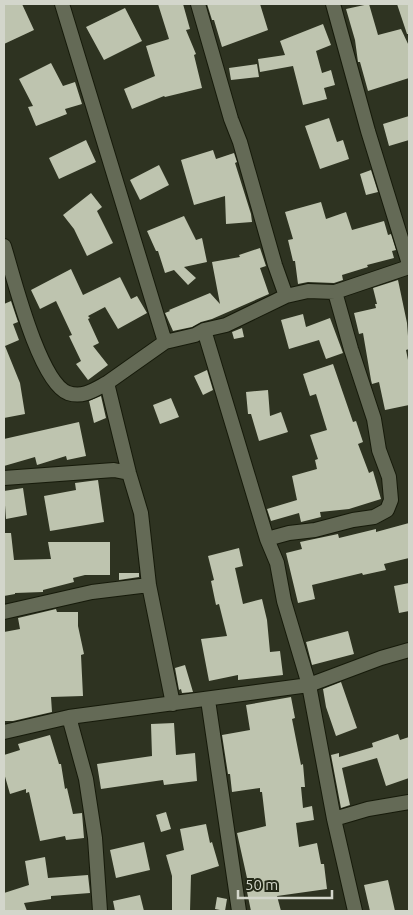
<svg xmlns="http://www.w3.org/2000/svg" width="413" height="915" viewBox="0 0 413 915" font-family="Ubuntu,sans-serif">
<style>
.building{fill:#bec4af}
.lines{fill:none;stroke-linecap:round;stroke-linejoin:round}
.minor-casing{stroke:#161a0a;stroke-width:16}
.minor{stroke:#646a56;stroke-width:14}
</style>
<rect width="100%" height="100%" fill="#2e3321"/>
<path class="building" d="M4,4H22L34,30L4,44Z
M158,4H183L190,29L186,30L196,54L194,55L202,88L165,97L164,96L132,109L124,89L155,76L146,46L169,39Z
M207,4H260L268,30L222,47L214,20H212Z
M369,4L378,35L401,29L409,46V78L368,91L360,62H358L355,40L346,9Z
M397,4H409V34H407Z
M125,8L142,41L104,60L86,27Z
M323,24L331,45L316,51L322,73L331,70L335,85L324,88L327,99L303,105L293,66L260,72L258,59L285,55L280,41Z
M51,63L63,86L75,82L82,104L65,109L67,114L36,126L28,107L33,106L19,79Z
M257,64L259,77L231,80L229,68Z
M409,116V140L389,146L383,124Z
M329,118L337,142L343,140L349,159L320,169L305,126Z
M86,140L96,162L59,179L49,158Z
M213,150L216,159L234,153L237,162L235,163L251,214L252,222L226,224L225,196L194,205L181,160Z
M159,165L169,185L140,200L130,180Z
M371,170L378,192L366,195L360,174Z
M91,193L102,207L97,211L113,243L87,256L74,229L63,215Z
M321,202L326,219L346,212L352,230L384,221L388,235L391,234L396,250L392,251L394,258L367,265L368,267L342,275L343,280L334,283L308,282L298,284L295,261H293L288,240L293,239L285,212Z
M184,216L196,240L202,238L207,262L184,267L196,278L188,285L174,270L165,273L158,251H156L147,231Z
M260,248L266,266L260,268L269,294L212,319L201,322L192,327L173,331L165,313L170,311L169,310L210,293L220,304L212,262L240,257L239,255Z
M71,269L83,295L120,277L131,299L137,296L147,313L118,329L105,307L88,316L90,318L88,319L99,343L93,346L108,365L88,380L76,364L81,361L69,336L72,335L56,301L40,309L31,290Z
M398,280L407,323L409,349L406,350L409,365V405L385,410L379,382L372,384L371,380L363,333L359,334L354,313L376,308L375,304H377L373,288Z
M11,301L18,322L13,324L19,340L5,346L20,383L25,414L4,418V304Z
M303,314L306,327L330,318L343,353L326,359L319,340L289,349L281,320Z
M242,328L244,337L234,339L232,332Z
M333,364L353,422L356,421L363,442L358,444L369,473L373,471L381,499L349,509L320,512L321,517L301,522L299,513L271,521L267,509L297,500L292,476L317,469L315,460L318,459L310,435L327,430L316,394L310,396L303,374Z
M207,370L213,390L203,395L194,376Z
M268,390L270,416L281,412L288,432L259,441L251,414H248L246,392Z
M101,396L106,418L94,423L89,401Z
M171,398L179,417L160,424L153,405Z
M79,422L86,456L67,460L66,456L37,465L35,457L4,466V439Z
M98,480L104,522L50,531L44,496L76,490L75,483Z
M23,488L27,515L6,519L4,491Z
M409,523V558L384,564L386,570L363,575L362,573L312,585L315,599L298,603L286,553L302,549L300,542L338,534L339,538L376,529V532Z
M4,533H11L14,560L51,559L48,542H110V575H85L73,578L74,582L43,590V592L15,593V594L4,596Z
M239,548L243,566L235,568L243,604L262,599L267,620L270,652L280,651L283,675L238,680V675L209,681L201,639L227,636L219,604L216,605L211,581L214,580L208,556Z
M119,573H139V577L119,580Z
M409,583V611L399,613L394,586Z
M56,609L57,612H78V626L84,654L81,655L83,696L51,697L52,712L13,721H4V632L20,629L18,618Z
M348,631L354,654L312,665L306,642Z
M185,665L193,692L182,693L181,689L179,690L175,668Z
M341,682L357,728L336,736L326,707L323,689Z
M291,697L295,718L292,719L301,765L303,764L305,787H301L303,808L312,806L314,820L296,823L299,847L317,843L321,864H324L327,889L277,896L281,911H251L246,887H249L237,833L266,826L262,792H260V788L232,792L230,774H228L222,735L250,730L246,705Z
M174,723L176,755L195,753L197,781L164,785L163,780L101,789L97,764L152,756L151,724Z
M398,734L400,740L409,737V778L386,786L377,758L342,768L350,805L341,808L331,755L339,753V757L373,747L372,743Z
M50,735L59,764H61L65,789L67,788L73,814L82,813L84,838L66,840L65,836L40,841L29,792L26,793V789L10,794L4,773V755L20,750L18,744Z
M166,812L171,829L161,832L156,815Z
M206,824L210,843L212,842L219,866L191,875L190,911H172V876L166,855L184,850L180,829Z
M144,842L150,870L116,878L110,850Z
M45,857L48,878L88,875L90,893L51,896V899L24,903L27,911H4V893L29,885L25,861Z
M388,880L395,911H370L364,885Z
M140,895L144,911H115L113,901Z
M217,897L227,899L225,911L215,909Z"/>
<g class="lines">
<defs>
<path id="minor" d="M62,4L165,342
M198,4L231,119L240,142L275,265L286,296
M333,4L368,131L409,264
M4,246C13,275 39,382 68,393C83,398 94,390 107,383
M204,330L267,539
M4,478L114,470L129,473
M4,612L92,592L149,585
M208,700L239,911
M173,704L149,585L141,513L129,473L107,383L165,342L195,335L204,330L226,325L286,296L308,291L335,292
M69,717L86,779L95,838L100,911
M4,732L69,717L309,685L381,658L409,650
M334,819L368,809L409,802
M355,911L334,819L309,685L284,601L277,563L267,539L289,533L315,530L353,520L374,517L387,510L391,500L389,477L379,450L374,419L351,349L335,292L409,267"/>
</defs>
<use href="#minor" class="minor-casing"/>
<use href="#minor" class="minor"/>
</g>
<rect width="413" height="915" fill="none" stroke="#d3d6cb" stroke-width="10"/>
<path d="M238 890v8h94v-8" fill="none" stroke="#d3d6cb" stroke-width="2.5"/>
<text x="245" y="890" font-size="15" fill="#d3d6cb" stroke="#242918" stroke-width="4" paint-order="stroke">50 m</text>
</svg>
